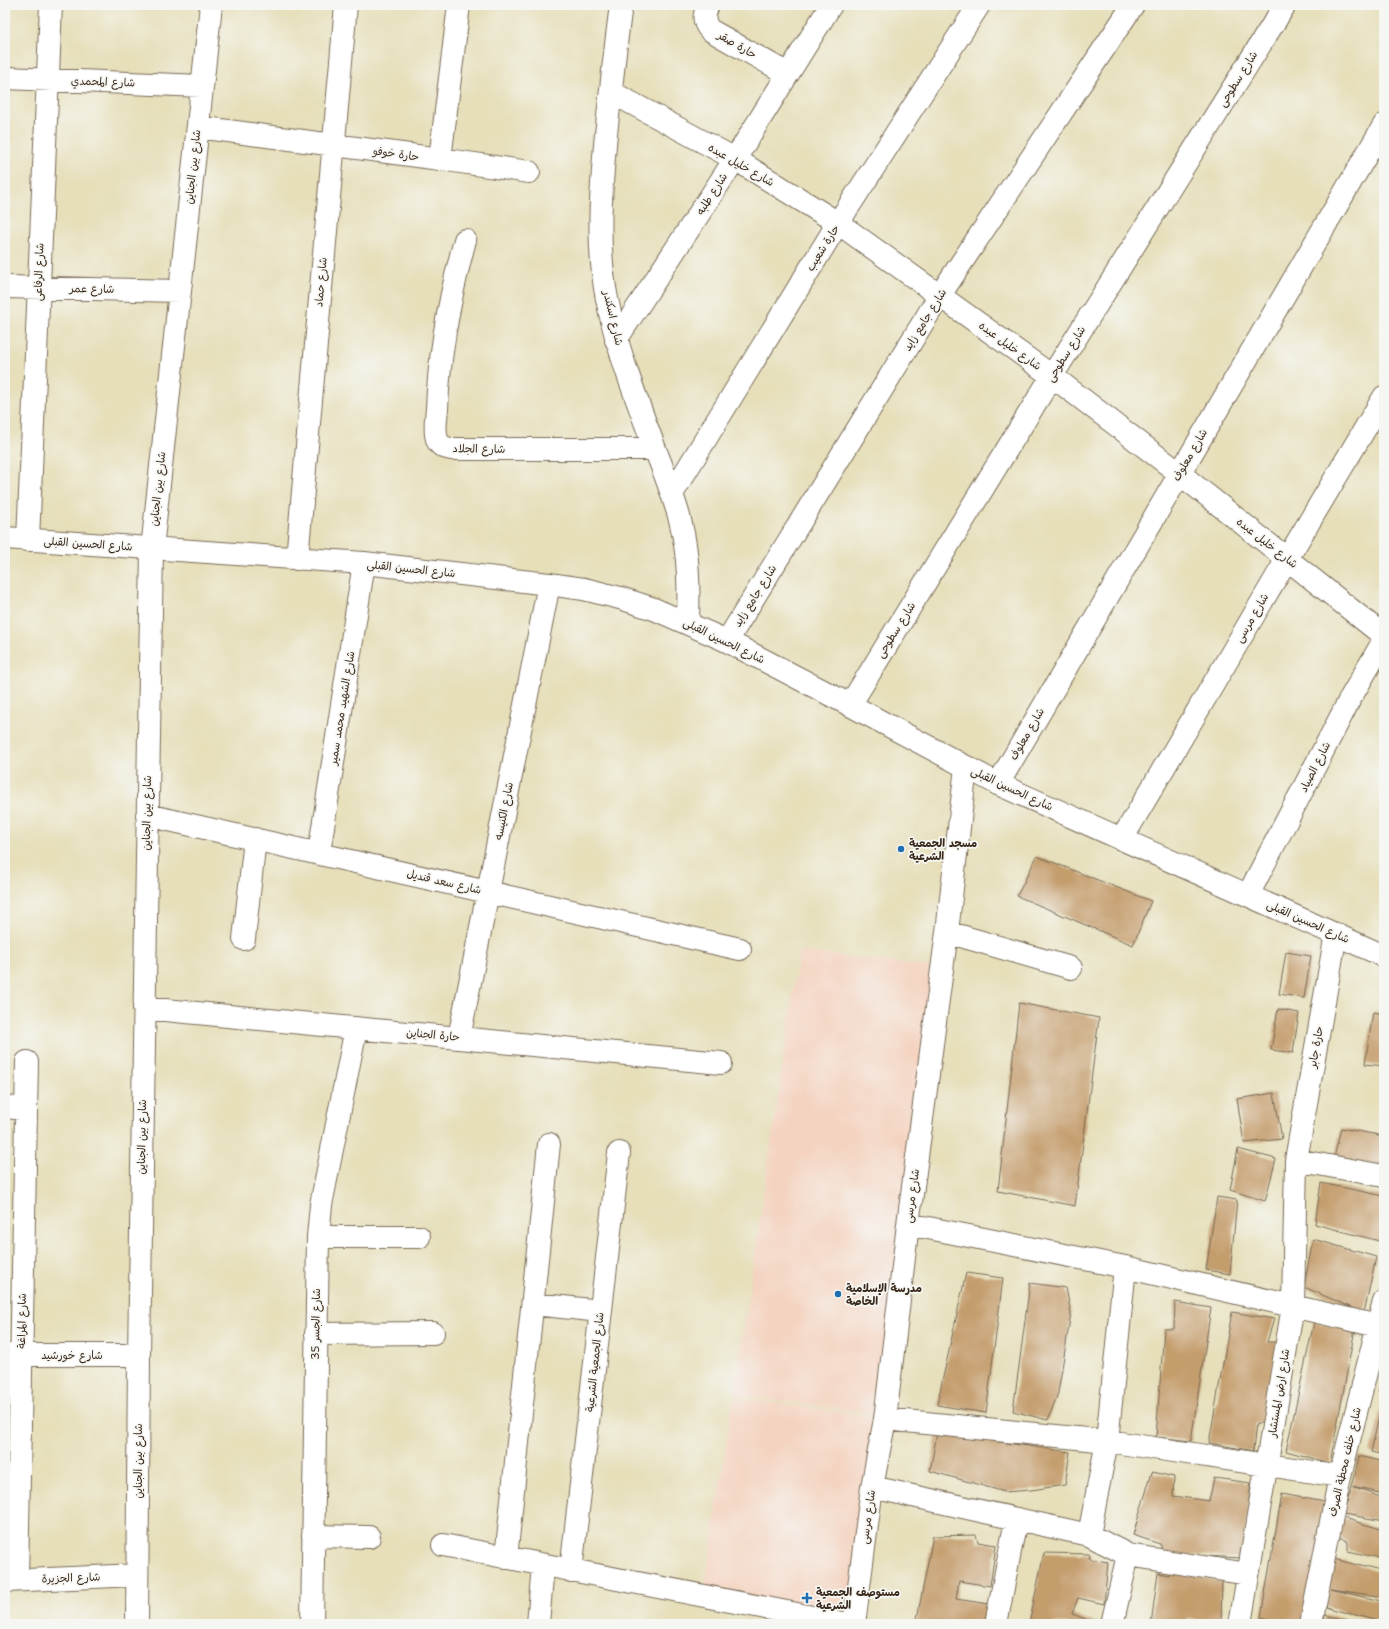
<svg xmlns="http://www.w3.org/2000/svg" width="1389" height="1629" viewBox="0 0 1389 1629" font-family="'Shantell Sans','Playpen Sans Arabic',sans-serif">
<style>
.built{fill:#f4d3c0}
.building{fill:#c49d6d}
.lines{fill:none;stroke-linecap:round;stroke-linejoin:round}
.minor-casing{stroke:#776955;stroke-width:24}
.major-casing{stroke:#776955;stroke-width:24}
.minor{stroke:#fff;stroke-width:22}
.major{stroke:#fff;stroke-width:22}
.poi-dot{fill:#1f6fb2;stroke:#f6f6f2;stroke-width:1.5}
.labels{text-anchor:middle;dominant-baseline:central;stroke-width:3.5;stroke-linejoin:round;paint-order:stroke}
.street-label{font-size:11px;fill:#3b2a1e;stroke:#f6f6f2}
.poi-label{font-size:11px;font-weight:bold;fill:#3b2a1e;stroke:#f6f6f2;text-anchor:start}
</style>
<rect width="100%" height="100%" fill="#f6f6f2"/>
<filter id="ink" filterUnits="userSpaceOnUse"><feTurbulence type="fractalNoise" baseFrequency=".025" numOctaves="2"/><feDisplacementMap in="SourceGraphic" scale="8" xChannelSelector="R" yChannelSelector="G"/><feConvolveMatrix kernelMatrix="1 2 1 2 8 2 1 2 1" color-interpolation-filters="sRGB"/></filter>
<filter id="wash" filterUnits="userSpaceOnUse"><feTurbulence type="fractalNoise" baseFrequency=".012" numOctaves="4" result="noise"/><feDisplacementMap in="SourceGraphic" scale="16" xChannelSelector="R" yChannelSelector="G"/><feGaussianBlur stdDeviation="0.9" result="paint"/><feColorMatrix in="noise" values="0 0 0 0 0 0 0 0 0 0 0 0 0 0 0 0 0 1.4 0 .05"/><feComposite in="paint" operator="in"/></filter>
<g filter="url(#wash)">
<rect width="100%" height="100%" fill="#e6dfba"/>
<path class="built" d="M799,951L939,968L879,1414L734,1395Z
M733,1397L879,1417L849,1619L704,1594Z"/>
<g id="blocks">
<path class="building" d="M1037,856L1151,901L1133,945L1017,896Z
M1286,952L1311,956L1304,998L1279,994Z
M1019,1003L1099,1018L1075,1206L998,1191Z
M1278,1009L1299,1013L1293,1053L1271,1050Z
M1373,1012L1384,1014V1066L1365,1064Z
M1274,1093L1282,1139L1244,1143L1237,1099Z
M1341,1128L1384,1136V1168L1334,1158Z
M1238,1149L1276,1159L1265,1201L1230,1190Z
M1321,1183L1384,1196L1383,1242L1315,1224Z
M1217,1197L1237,1200L1230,1274L1206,1270Z
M1313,1239L1376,1257L1364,1313L1304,1287Z
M966,1273L1003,1278L986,1413L937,1405Z
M1030,1283L1066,1288L1071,1313L1058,1393L1048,1420L1013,1411Z
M1175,1302L1211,1308L1191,1441L1156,1437L1164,1329H1174Z
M1232,1312L1274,1319L1267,1342H1277L1265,1423H1256L1253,1451L1209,1443Z
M1314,1322L1355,1329L1330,1463L1286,1451Z
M1384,1370V1394L1379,1392Z
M1383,1399L1384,1400V1455L1371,1452Z
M937,1433L1070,1452L1065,1485L1031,1490L1005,1492L930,1471Z
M1359,1456L1384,1462V1494L1352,1487L1384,1498V1521L1343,1514L1352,1487Z
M1152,1472L1174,1477L1173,1496L1209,1501L1214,1478L1251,1483L1242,1558L1164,1554L1160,1544L1133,1535Z
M1282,1494L1325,1502L1306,1624H1292L1261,1617Z
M1340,1517L1384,1530V1559L1348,1551V1542L1336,1535Z
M976,1535L978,1542L996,1545L990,1586L959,1581L956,1599L989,1604L986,1624H916L933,1536Z
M1044,1553L1090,1554L1089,1559L1108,1562L1104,1604L1078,1598L1072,1614L1099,1624H1029Z
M1334,1559L1384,1572L1383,1597L1331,1589L1384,1602L1380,1622L1326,1607Z
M1169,1568L1222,1581L1221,1624L1188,1619L1187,1624H1151L1158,1573L1169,1575Z
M1325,1615L1360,1623L1359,1624H1323Z"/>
</g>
</g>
<g filter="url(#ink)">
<use href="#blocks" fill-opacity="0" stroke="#776955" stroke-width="1"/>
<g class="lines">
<defs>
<path id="minor" d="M621,5C615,48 611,91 606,134C601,189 596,244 607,299C617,350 637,400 655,449C665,474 675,499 681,524C689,557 689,589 688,622
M708,5C704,15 702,21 710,30L788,74
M5,78L202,86
M611,92L735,159L838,223L1052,376L1179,473L1384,636
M198,127L440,159L459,5
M440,159L529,172
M465,240C450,296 439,351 437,409C436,418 434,430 437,439C439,446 445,448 451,449H655
M5,287L180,291
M616,340L735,159L831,5
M672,494L838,223L979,5
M28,540L51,5
M297,559L346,5
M727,641L940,295L1133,5
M850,705L1052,376L1285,5
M998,784L1384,125
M147,815L740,949
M1122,839L1287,559L1384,397
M319,853L364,563
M1248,895L1351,697L1384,640
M947,932L1071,968
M244,939L255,839
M144,1008L721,1063
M459,1038L549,584
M5,1107L26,1109
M1296,1160L1384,1176
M908,1224L1125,1267L1378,1326
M318,1237H419
M533,1304L601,1311
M316,1334L433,1333
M5,1355H139
M885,1419L1107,1441L1340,1476
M872,1487L1089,1535L1128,1555L1248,1574
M1089,1535L1107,1441L1125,1267
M313,1536L369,1537
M443,1545L848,1624
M506,1558L549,1144
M571,1571L619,1153
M17,1580L27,1062
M5,1581L137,1575
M137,1624L139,1355L152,549L211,5
M312,1624L318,1237L321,1205L356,1028
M538,1624L543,1565
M854,1624L872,1487L885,1419L908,1224L947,932L966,767
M996,1624L1016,1520
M1112,1624L1128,1555
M1240,1624L1293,1306L1296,1160L1336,934
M1311,1624L1340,1476L1384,1301"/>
<path id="major" d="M5,538L364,563L549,584L584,589L620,598L654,609L727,641L850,705L998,784L1384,956"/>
</defs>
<use href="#minor" class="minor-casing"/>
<use href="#major" class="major-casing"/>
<use href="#minor" class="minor"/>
<use href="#major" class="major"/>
</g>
</g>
<g class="poi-dot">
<circle cx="901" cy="849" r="4"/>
<circle cx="838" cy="1294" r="4"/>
<path d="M805 1592h4v4h4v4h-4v4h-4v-4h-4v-4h4z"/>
</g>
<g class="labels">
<g class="street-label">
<text transform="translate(737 45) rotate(30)">حارة صقر</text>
<text transform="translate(1238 79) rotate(-58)">شارع سطوحى</text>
<text transform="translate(103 82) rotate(2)">شارع المحمدي</text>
<text transform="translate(396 154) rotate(8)">حارة خوفو</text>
<text transform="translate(741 165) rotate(30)">شارع خليل عبده</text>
<text transform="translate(193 167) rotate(-84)">شارع بين الجناين</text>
<text transform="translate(712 194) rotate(-57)">شارع طلبه</text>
<text transform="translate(823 248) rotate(-58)">حارة شعيب</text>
<text transform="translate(39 272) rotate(-88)">شارع الرفاعى</text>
<text transform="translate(321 282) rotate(-85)">شارع حماد</text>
<text transform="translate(92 289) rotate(1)">شارع عمر</text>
<text transform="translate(613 318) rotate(77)">شارع اسكندر</text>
<text transform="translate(925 320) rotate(-58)">شارع جامع زايد</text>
<text transform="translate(1010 346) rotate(36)">شارع خليل عبده</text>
<text transform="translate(1066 354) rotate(-58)">شارع سطوحى</text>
<text transform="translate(479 449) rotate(1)">شارع الجلاد</text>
<text transform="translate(1190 455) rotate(-60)">شارع معلوف</text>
<text transform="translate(158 489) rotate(-84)">شارع بين الجناين</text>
<text transform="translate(1267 543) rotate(38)">شارع خليل عبده</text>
<text transform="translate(88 544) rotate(4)">شارع الحسين القبلى</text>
<text transform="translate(411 569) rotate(6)">شارع الحسين القبلى</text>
<text transform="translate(755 596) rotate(-58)">شارع جامع زايد</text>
<text transform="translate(1252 618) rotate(-60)">شارع مرسى</text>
<text transform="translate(896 630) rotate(-58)">شارع سطوحى</text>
<text transform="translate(724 641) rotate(26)">شارع الحسين القبلى</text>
<text transform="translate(342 708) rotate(-81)">شارع الشهيد محمد سمير</text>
<text transform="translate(1027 734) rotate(-60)">شارع معلوف</text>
<text transform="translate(1315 767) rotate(-63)">شارع الصياد</text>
<text transform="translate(1012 789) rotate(25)">شارع الحسين القبلى</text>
<text transform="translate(504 811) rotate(-79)">شارع الكنيسه</text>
<text transform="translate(147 813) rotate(-89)">شارع بين الجناين</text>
<text transform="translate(444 882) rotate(13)">شارع سعد قنديل</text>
<text transform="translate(1308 922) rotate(24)">شارع الحسين القبلى</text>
<text transform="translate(433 1035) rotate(5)">حارة الجناين</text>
<text transform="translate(1316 1047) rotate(-80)">حارة جابر</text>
<text transform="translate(142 1137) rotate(-89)">شارع بين الجناين</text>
<text transform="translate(912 1196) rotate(-82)">شارع مرسى</text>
<text transform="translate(22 1321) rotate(-89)">شارع المراغة</text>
<text transform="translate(316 1324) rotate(-89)">شارع الجسر 35</text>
<text x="72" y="1355">شارع خورشيد</text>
<text transform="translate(595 1362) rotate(-84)">شارع الجمعية الشرعية</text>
<text transform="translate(1279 1393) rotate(-81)">شارع ارض المستشار</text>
<text transform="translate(138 1461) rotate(-90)">شارع بين الجناين</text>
<text transform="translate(1345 1462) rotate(-77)">شارع خلف محطة الصرف</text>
<text transform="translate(868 1517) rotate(-82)">شارع مرسى</text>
<text transform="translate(71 1578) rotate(-2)">شارع الجزيرة</text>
</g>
<g class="poi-label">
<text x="909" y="843">مسجد الجمعية<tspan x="909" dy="13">الشرعية</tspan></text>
<text x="846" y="1288">مدرسة الإسلامية<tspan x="846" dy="13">الخاصة</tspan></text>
<text x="816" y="1592">مستوصف الجمعية<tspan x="816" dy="13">الشرعية</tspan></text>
</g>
</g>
<rect width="1389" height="1629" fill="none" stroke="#f6f6f2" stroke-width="20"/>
</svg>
